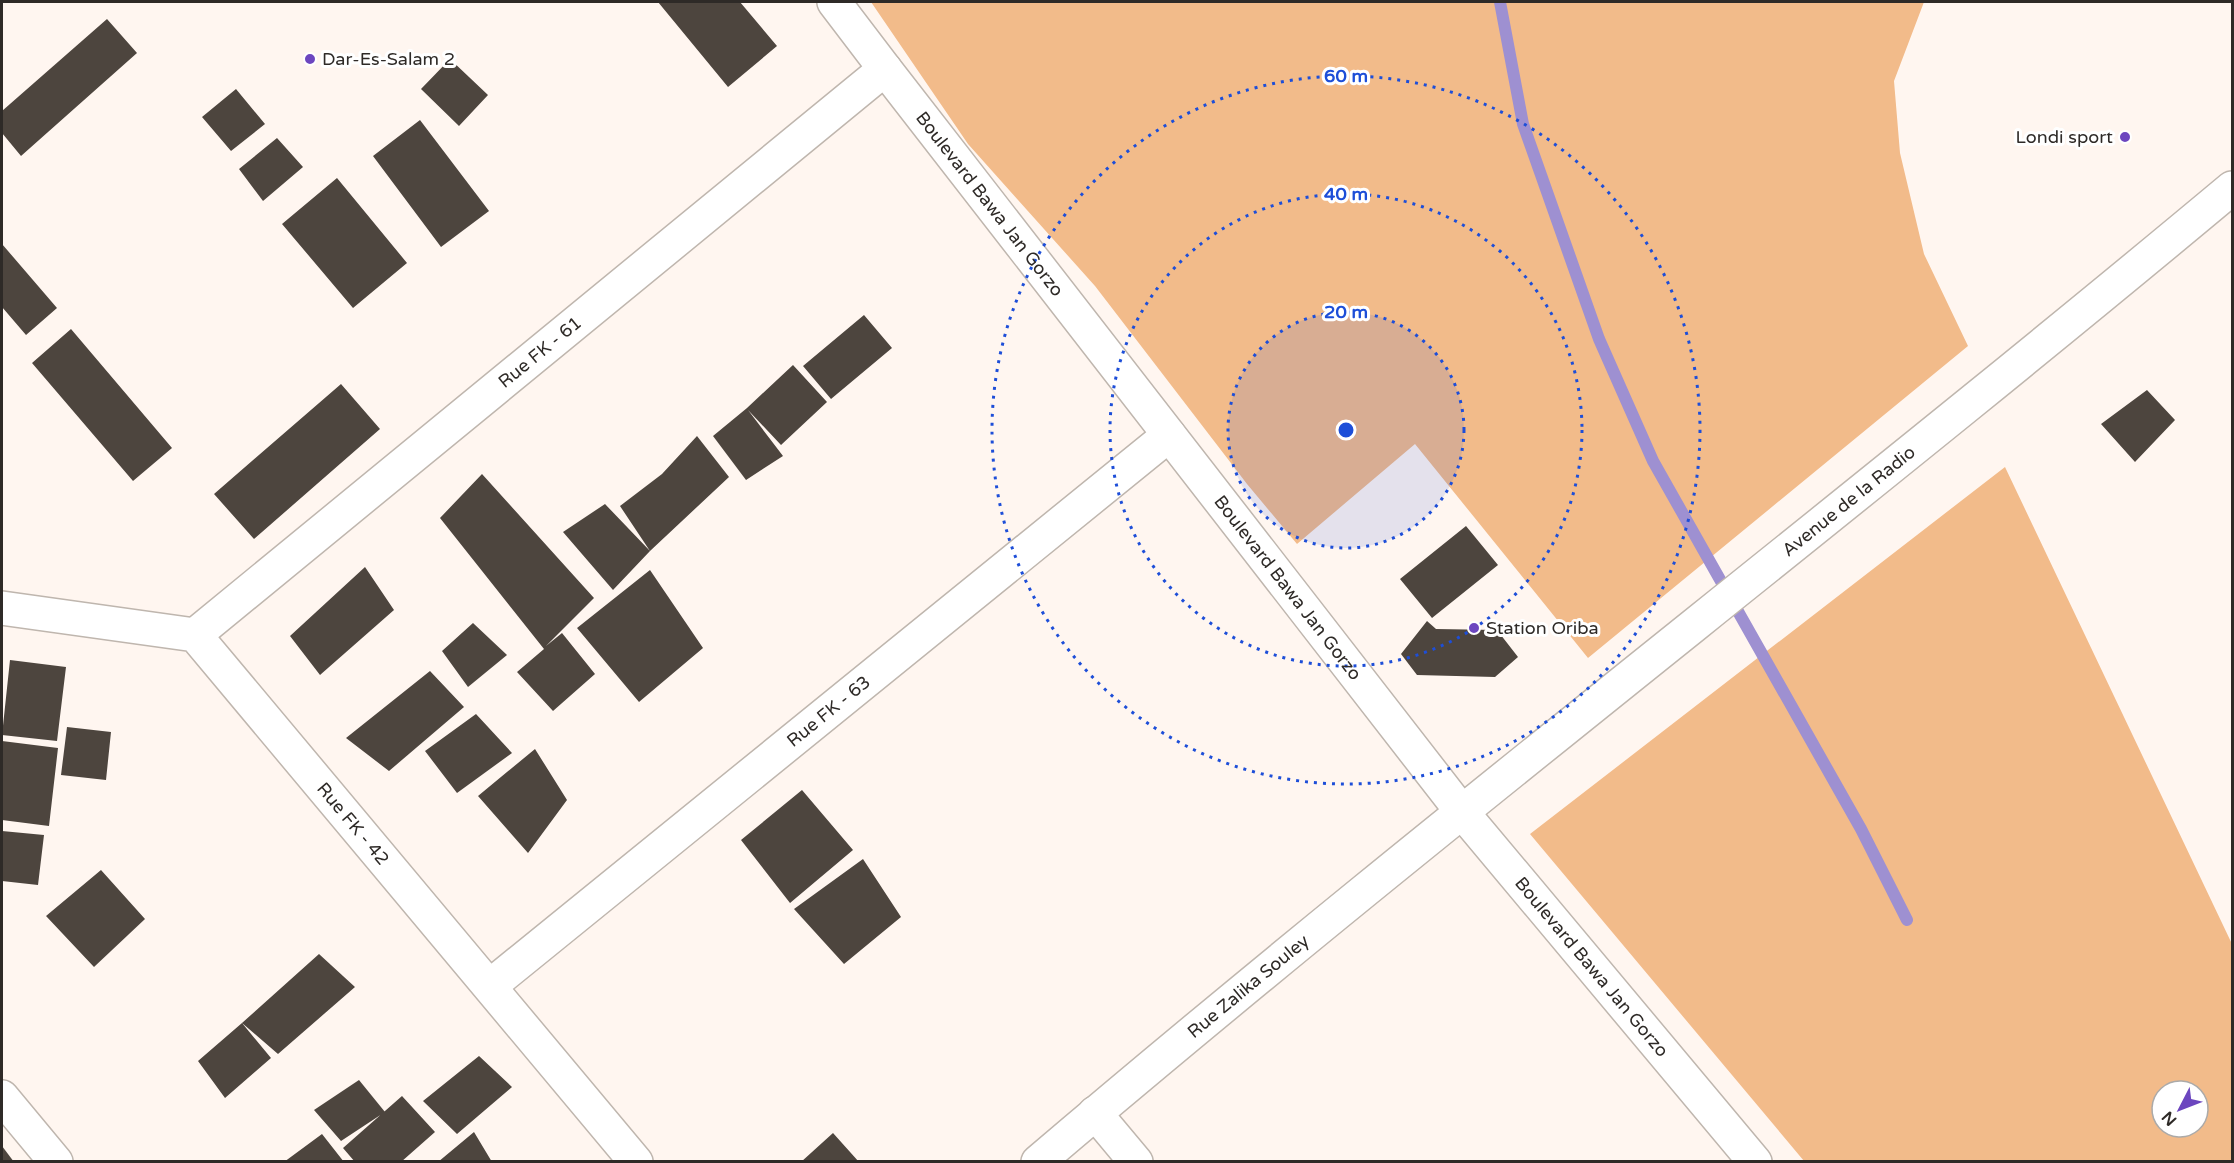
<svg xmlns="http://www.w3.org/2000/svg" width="2234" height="1163" viewBox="0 0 2234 1163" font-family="'Varela Round',sans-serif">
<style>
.green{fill:#f2bb8a;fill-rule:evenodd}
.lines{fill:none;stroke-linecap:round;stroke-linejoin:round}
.stream{stroke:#9e90d1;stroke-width:12}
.building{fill:#4d453e}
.minor-casing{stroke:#bfb6ae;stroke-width:36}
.major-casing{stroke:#bfb6ae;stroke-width:36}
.minor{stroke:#fff;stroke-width:33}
.major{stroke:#fff;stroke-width:33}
.ring{fill:none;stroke:#1d4ed8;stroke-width:3;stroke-dasharray:3 6}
.poi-dot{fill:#6c46bf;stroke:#fff;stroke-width:2}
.labels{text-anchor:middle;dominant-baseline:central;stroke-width:6;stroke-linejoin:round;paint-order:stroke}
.poi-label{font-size:18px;fill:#2e2a27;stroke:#fff;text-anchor:start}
.street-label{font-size:18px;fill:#2e2a27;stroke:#fff}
.centre{fill:#1d4ed8;stroke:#fff;stroke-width:3}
.ring-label{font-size:18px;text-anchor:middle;font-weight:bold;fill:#1d4ed8;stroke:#fff;stroke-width:6;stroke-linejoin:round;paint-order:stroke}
</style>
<rect width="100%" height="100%" fill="#fff6f0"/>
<path class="green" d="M871,2H1924L1894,81L1900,153L1924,254L1968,346L1588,658L1415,444L1297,544L1247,484L1095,286L968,144Z
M2005,467L2232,944V1161H1804L1530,834ZM2162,1091H2198V1127H2162Z"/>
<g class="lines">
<path class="stream" d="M1500,2L1523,124L1599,339L1653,461L1861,829L1907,920"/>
</g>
<path class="building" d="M658,2H740L777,46L728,87Z
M107,19L137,53L21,156L2,133V111Z
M450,59L488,95L459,126L421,89Z
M236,89L265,124L231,151L202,117Z
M420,120L489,211L441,247L373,156Z
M277,138L303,167L263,201L239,169Z
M337,178L407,263L353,308L282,224Z
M2,244L57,308L26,335L2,307Z
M864,315L892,348L831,399L803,366Z
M71,329L172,448L133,481L32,363Z
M793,365L827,402L781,445L748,410L783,456L746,480L713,436L747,408Z
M341,384L380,429L254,539L214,494Z
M2147,390L2175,420L2135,462L2101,424Z
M697,436L729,477L650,551L613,590L563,532L605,504L650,551L620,506L662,474Z
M482,474L594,598L546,646L562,633L595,674L553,711L517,672L544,649L440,518Z
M1466,526L1498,565L1432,618L1400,579Z
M365,567L394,610L320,675L290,636Z
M650,570L703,648L639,702L577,628Z
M1427,621L1436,629L1497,630L1518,657L1495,677L1417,675L1401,654Z
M473,623L507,655L468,687L442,651Z
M10,660L66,667L57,741L2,735Z
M430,671L464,707L389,771L346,738Z
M476,714L512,753L457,793L425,751Z
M67,727L111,732L106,780L61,775Z
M2,741L58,748L49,826L2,820Z
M535,749L567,800L528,853L478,796Z
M802,790L853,850L790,903L741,840Z
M2,831L44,835L38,885L2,881Z
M863,859L901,917L844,964L794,909Z
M101,870L145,919L94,967L46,916Z
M319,954L355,987L278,1054L242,1023Z
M242,1023L271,1058L225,1098L198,1061Z
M479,1056L512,1087L457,1134L423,1101Z
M359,1080L385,1112L341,1141L314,1110Z
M402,1096L435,1132L401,1162H355L343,1148Z
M474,1132L492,1162H438Z
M833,1133L859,1162H801Z
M322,1134L344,1162H284Z
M2,1146L14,1162H2Z"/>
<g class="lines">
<defs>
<g id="minor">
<path id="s1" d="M2,608L195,635L636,1162"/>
<path id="s2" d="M195,635L885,69"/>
<path id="s3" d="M490,986L1169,435"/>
<path d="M2,1097L56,1162"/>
<path d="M1095,1113L1136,1162"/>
<path id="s4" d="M1038,1162C1429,829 1838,517 2232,188"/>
</g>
<g id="major">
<path id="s5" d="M834,2L885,69L1462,812L1755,1162"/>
</g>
</defs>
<use href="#minor" class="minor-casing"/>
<use href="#major" class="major-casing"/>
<use href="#minor" class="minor"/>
<use href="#major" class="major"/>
</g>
<circle cx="1346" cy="430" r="118" fill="#1d4ed8" fill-opacity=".12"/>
<g class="ring">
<circle cx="1346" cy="430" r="118"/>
<circle cx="1346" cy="430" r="236"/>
<circle cx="1346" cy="430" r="354"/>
</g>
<g class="poi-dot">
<circle cx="310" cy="59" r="6"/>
<circle cx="2125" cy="137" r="6"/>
<circle cx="1474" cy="628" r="6"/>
</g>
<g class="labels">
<g class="poi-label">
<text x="322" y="59">Dar-Es-Salam 2</text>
<text x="2113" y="137" text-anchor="end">Londi sport</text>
<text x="1486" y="628">Station Oriba</text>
</g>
<g class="street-label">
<text stroke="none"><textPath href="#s5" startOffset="255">Boulevard Bawa Jan Gorzo</textPath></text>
<text stroke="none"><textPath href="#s2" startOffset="446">Rue FK - 61</textPath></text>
<text stroke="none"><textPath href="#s4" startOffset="1046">Avenue de la Radio</textPath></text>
<text stroke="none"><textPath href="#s5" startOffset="741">Boulevard Bawa Jan Gorzo</textPath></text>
<text stroke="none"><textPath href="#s3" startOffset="436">Rue FK - 63</textPath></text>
<text stroke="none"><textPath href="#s1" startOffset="441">Rue FK - 42</textPath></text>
<text stroke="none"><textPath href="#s5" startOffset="1227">Boulevard Bawa Jan Gorzo</textPath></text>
<text stroke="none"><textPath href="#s4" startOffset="274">Rue Zalika Souley</textPath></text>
</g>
</g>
<circle cx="1346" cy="430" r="9" class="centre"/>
<g class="ring-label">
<text x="1346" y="82">60 m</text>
<text x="1346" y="200">40 m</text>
<text x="1346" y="318">20 m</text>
</g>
<rect width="2234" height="1163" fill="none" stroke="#2e2a27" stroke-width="6"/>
<g transform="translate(2180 1109) rotate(228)"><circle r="28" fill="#ffffff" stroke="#abaaa9" stroke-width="1.5"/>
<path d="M0-4.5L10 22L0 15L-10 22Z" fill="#6c46bf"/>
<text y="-9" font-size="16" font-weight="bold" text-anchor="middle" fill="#2e2a27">N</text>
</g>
</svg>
